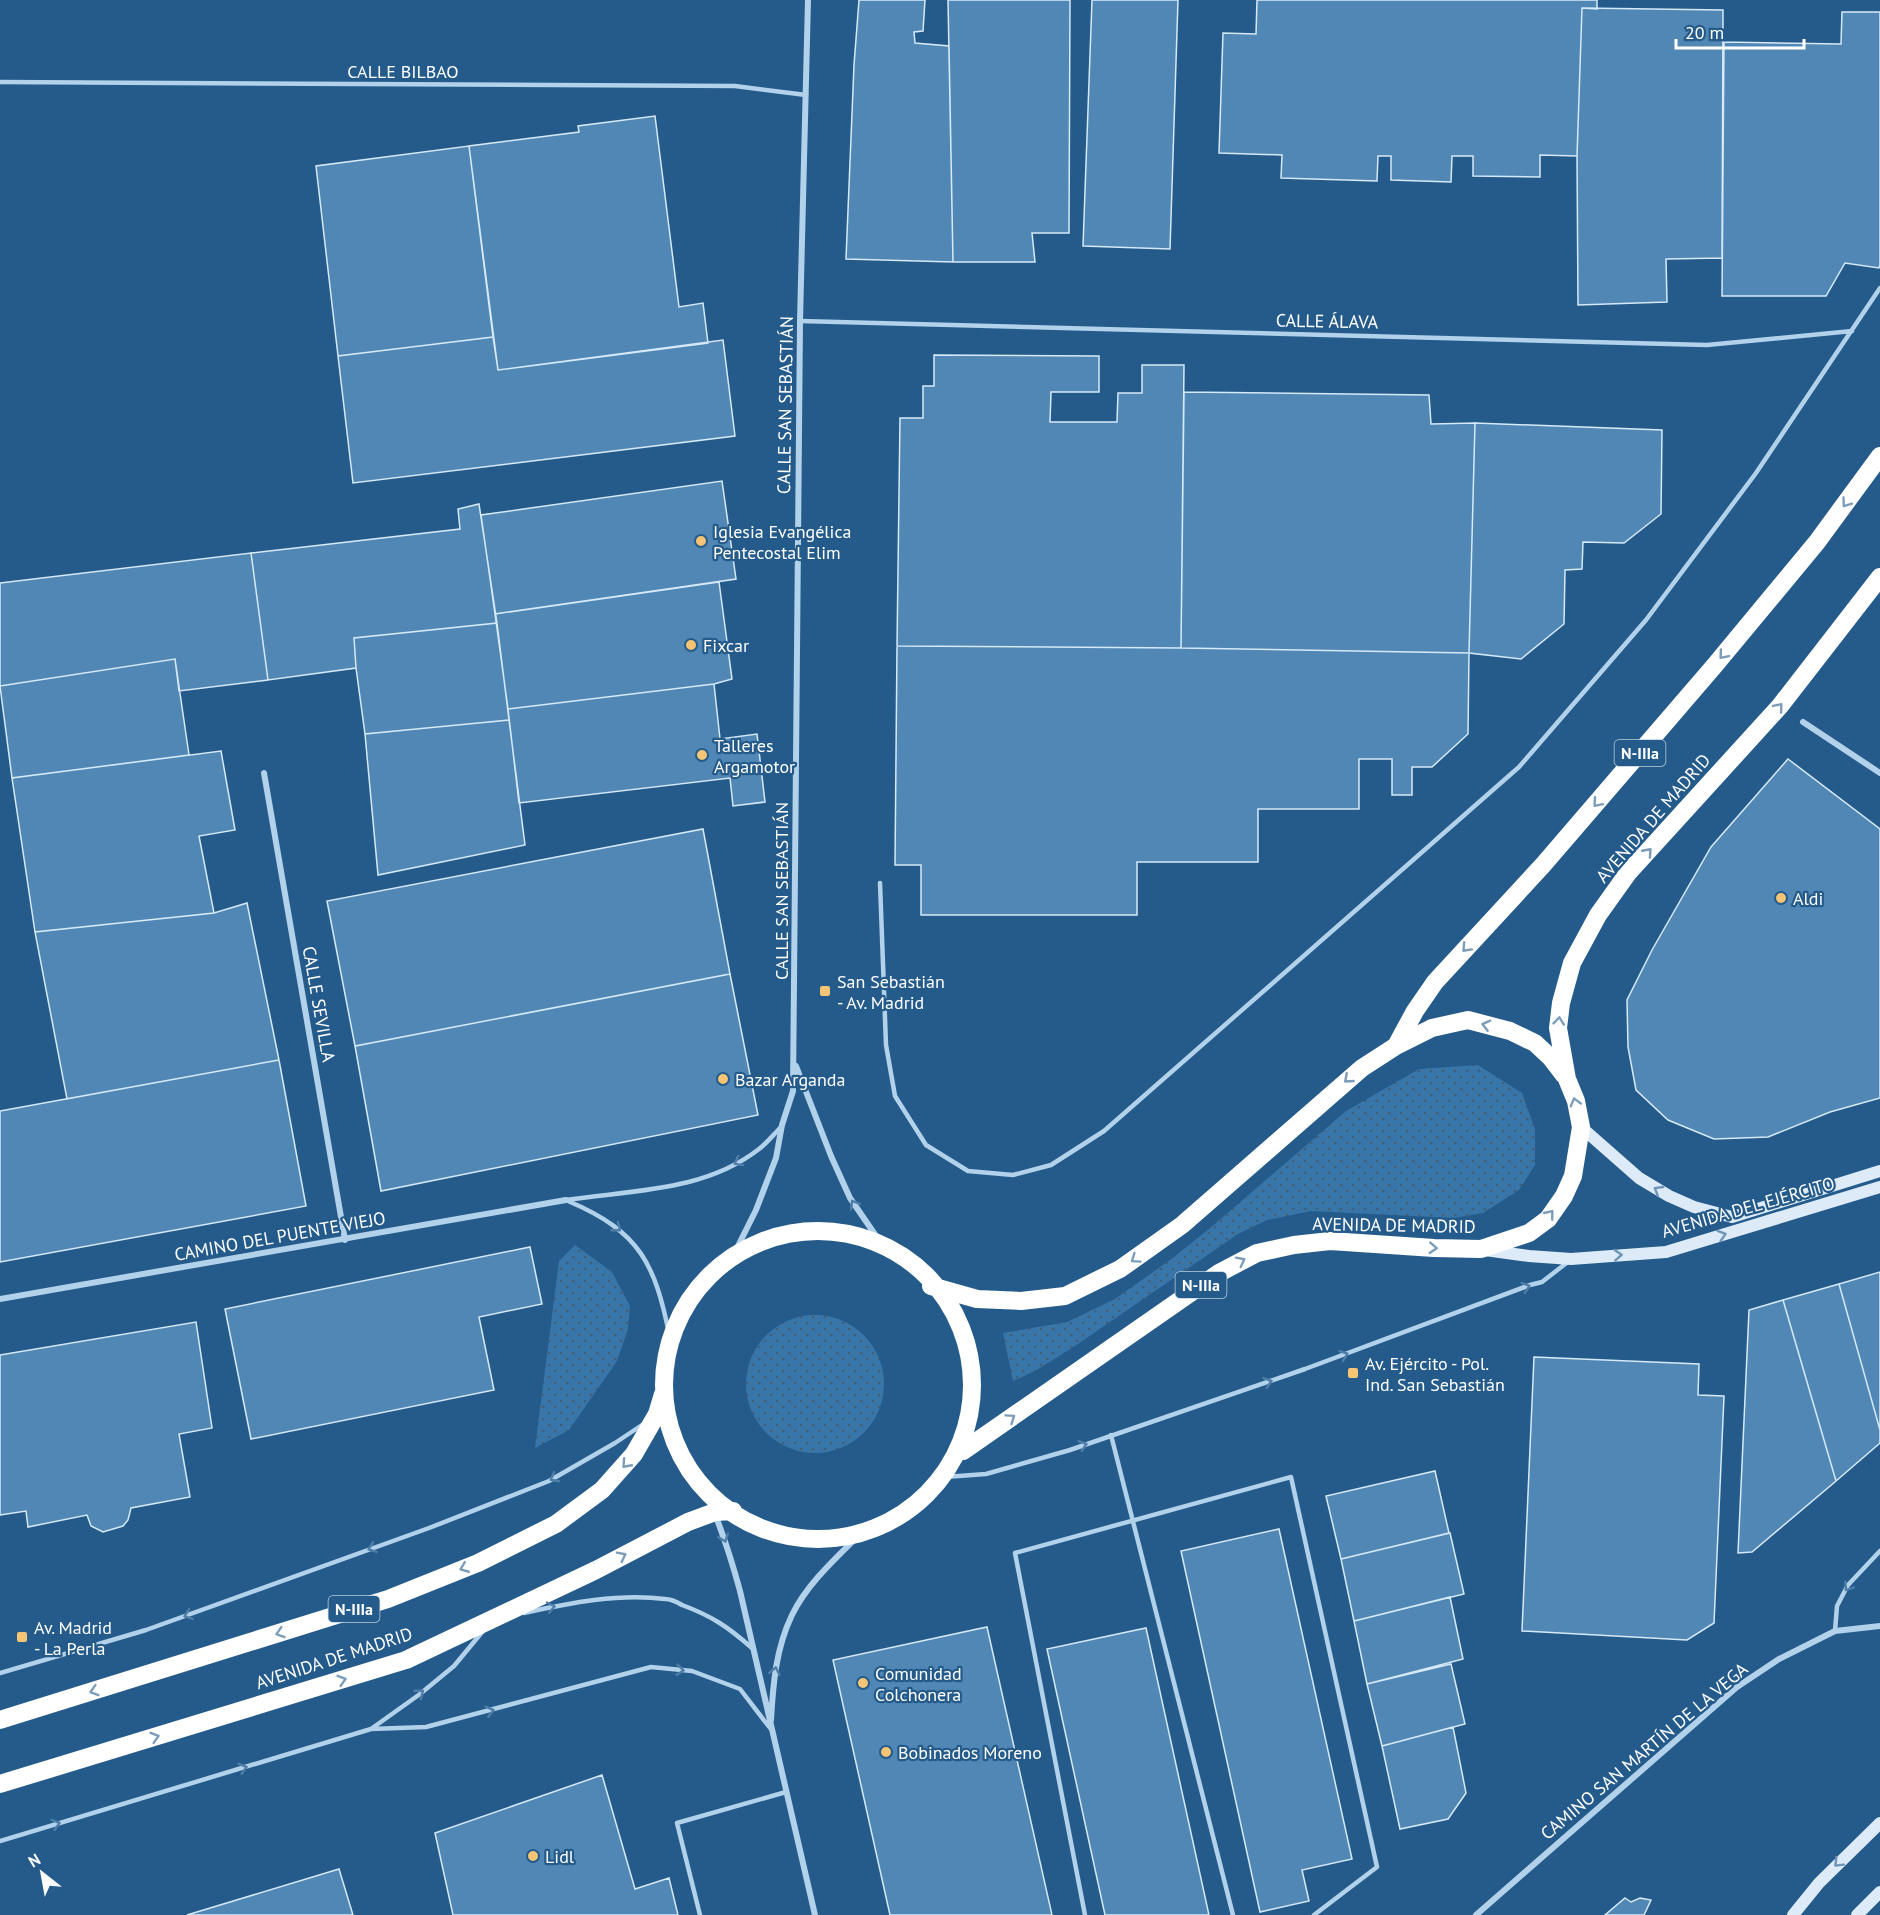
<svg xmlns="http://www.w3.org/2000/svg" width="1880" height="1915" viewBox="0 0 1880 1915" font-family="'PT Sans',sans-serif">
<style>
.grass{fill:url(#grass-dots)}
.building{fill:#5087b4;stroke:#d6e9f8;stroke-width:1.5}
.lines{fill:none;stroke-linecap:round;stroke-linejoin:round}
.lane{stroke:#b2d1ea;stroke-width:4.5}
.street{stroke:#b2d1ea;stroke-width:6}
.secondary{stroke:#ddebf8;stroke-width:12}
.highway{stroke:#fff;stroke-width:18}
.oneway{stroke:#7c9db9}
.oneway2{stroke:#4f7ea8}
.oneway3{stroke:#6e95b7}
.poi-dot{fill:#f5c475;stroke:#245b8b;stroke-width:2}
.labels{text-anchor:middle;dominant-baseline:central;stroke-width:4.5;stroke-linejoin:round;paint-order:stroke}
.shield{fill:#245b8b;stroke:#bdcedc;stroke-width:1.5}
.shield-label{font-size:16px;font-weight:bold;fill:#fff}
.street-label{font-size:18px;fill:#fff;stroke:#245b8b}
.poi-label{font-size:18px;fill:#fff;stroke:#245b8b;text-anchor:start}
</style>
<defs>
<pattern id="grass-dots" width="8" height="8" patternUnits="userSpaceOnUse" patternTransform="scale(1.5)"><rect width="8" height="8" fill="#3875a8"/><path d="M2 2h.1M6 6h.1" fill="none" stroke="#435e75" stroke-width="1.8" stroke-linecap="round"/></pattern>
</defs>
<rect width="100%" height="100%" fill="#245b8b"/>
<path class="grass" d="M1478,1065L1522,1093L1535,1129V1165L1519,1190L1483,1213L1454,1218L1311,1211L1267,1220L1238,1234L1072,1348L1035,1371L1013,1381L1003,1333L1067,1322L1115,1299L1170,1260L1209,1229L1346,1111L1419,1069Z
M575,1245L612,1272L630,1306L628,1329L617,1361L569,1430L535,1448L559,1261Z
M746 1384a69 69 0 1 1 138 0a69 69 0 1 1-138 0Z"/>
<path class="building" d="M859,0H925L923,31L914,32L915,43L949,46L953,262L846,259L854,65Z
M948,0H1070L1069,233H1032L1035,262H953Z
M1092,0H1178L1170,249L1083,246Z
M1257,0H1597V9L1582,8L1577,156L1540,155V177L1473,176V156H1452L1451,182L1391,180V156H1378L1377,181L1281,178L1282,155L1219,153L1223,33L1256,34Z
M1582,8L1723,10L1722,258L1666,259L1667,302L1578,305L1577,156Z
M1842,12H1880V265L1879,268L1845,263L1826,296H1722L1724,42L1841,44Z
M655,116L679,307L703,303L708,343L498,370L469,146L579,132L578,126Z
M469,146L493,337L338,356L316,166Z
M493,337L498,370L723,340L735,436L353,483L338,356Z
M934,355L1099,356V392H1051L1050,422H1117L1118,393H1142V365H1184L1181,648L897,646L900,418H923V386H934Z
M1184,392L1429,395L1431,424L1475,423L1469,653L1181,648Z
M1475,423L1662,430L1661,514L1624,543L1583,542L1582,569L1565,570L1564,624L1521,659L1469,653Z
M722,481L736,579L495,614L481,515Z
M479,504L497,623L354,638L356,668L268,680L251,553L460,529L458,509Z
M251,553L268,680L179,691L175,659L0,686V583Z
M719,582L732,679L714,684L508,709L495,614Z
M497,623L509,720L365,734L356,668L354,638Z
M897,646L1181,648L1469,653L1468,734L1432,767H1412V795H1392V759H1359V809H1258V862H1137V915H921V865H895Z
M175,659L189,755L12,778L0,686Z
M714,684L720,739L757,734L765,802L733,806L730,778L519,803L508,709Z
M509,720L525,845L378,875L365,734Z
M221,751L235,830L199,836L214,913L35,932L12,778Z
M1788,759L1880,829V1098L1830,1112L1768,1137L1714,1139L1668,1120L1636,1090L1628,1047L1627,1000L1652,950L1711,847Z
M703,829L730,974L355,1046L327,901Z
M247,903L279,1060L67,1099L35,932L214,913Z
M730,974L758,1115L381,1191L355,1046Z
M279,1060L306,1206L0,1262V1111Z
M530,1247L542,1304L479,1317L494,1390L251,1439L225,1309Z
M1880,1272V1430L1839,1284Z
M1839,1284L1880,1430V1443L1836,1481L1783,1300Z
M1783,1300L1836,1481L1752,1552L1738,1553L1749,1310Z
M196,1322L212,1428L179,1434L190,1497L131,1508L128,1520L123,1526L103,1532L91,1526L87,1515L28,1527L26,1511L0,1515V1355Z
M1534,1357L1699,1364L1698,1395L1724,1396L1714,1623L1687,1640L1522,1631Z
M1435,1471L1449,1533L1341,1559L1326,1496Z
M1279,1529L1352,1859L1302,1870L1309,1901L1260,1912L1181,1551Z
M1450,1533L1464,1594L1354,1621L1341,1559Z
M1450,1597L1463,1659L1367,1684L1354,1621Z
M987,1627L1052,1915H890L833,1660Z
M1146,1628L1209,1915H1105L1047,1649Z
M1451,1664L1465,1724L1382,1746L1367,1684Z
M1453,1727L1466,1793L1448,1819L1400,1829L1382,1746Z
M602,1775L635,1889L669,1878L678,1915H453L435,1833Z
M339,1869L353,1915H187Z
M1625,1898L1631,1902L1640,1898L1651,1900L1644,1915H1605Z"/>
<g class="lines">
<path class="lane" d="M0,82L735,86L806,95
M800,321L1707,345L1852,331
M880,883L886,1045L895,1096L926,1145L968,1171L1013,1175L1051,1165L1104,1131L1519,767L1646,620L1756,473L1880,288
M566,1200C631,1190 704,1192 759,1149C767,1143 774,1134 781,1127
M568,1201C641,1232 655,1264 670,1338
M1111,1435L1233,1915
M945,1477L986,1474L1070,1450L1305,1369L1530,1285L1542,1282L1569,1261
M524,1613C569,1603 619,1593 665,1599C671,1599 677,1602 682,1605C712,1616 728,1627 752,1648
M1835,1631L1837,1606L1848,1585L1880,1551
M0,1673L146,1630L429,1528L549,1481L615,1443L645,1423
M371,1729L426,1727L651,1667L692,1671L740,1689L770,1728
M0,1841L371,1729L420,1694L454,1666L483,1631
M700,1915L677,1823L786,1792
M1085,1915L1015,1553L1291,1477L1377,1867L1314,1915"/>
<path class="street" d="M1803,722L1880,773
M264,773L345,1240
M796,1066L831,1156L850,1198L887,1252
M736,1250L756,1210L776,1158L782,1125L793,1091L800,321L808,0
M0,1299L566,1200
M702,1484C718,1518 730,1554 740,1591L815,1915
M771,1720C773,1684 776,1648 792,1615C807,1584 836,1558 860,1534
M1476,1915L1737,1687L1779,1659L1835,1631L1880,1626"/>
<path class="secondary" d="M1581,1127L1639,1178L1669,1196L1694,1207L1732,1217L1880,1171
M1485,1250L1529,1256L1571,1259L1666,1252L1880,1187
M1793,1915L1819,1883L1880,1823
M1857,1915L1880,1892"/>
<path class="highway" d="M1396,1046L1415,1011L1435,982L1543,865L1715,665L1817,542L1880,456
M664 1385a154 154 0 1 1 308 0a154 154 0 1 1-308 0Z
M931,1286L977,1299L1021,1301L1065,1296L1120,1269L1182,1225L1362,1068L1396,1046L1432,1028L1468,1020L1510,1031L1535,1043L1551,1058L1564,1075
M963,1451L1219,1273L1257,1253L1294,1245L1330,1241L1434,1248L1481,1249L1529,1233L1548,1219L1564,1196L1573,1176L1581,1127L1576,1101L1567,1079L1558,1028L1561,1003L1572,963L1598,915L1628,873L1780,706L1880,577
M0,1720L388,1599L478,1563L556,1524L602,1490L634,1454L657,1414L663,1394
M0,1784L406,1660L596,1570L688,1522L715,1512L733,1511"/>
</g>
<defs><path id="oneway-chevron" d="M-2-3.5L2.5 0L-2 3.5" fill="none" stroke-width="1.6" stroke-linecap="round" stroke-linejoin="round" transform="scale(1.5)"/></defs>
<g class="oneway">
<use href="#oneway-chevron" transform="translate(1846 503) rotate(126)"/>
<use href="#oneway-chevron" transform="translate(1723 655) rotate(130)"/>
<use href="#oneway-chevron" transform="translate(1779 707) rotate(-50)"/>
<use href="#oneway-chevron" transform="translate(1597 803) rotate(131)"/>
<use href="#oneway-chevron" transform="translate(1648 852) rotate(-48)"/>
<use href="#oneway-chevron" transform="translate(1466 948) rotate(133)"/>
<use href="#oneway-chevron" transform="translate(1559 1021) rotate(-84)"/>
<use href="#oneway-chevron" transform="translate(1486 1025) rotate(-166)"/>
<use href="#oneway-chevron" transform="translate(1348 1079) rotate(139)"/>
<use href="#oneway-chevron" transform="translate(1575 1102) rotate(-106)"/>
<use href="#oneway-chevron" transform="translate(1550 1214) rotate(-51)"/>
<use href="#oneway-chevron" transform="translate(1433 1248) rotate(3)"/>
<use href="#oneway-chevron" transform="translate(1135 1259) rotate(145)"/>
<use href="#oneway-chevron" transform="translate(1241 1261) rotate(-27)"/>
<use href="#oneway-chevron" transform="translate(1011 1418) rotate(-34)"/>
<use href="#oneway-chevron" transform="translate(626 1464) rotate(132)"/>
<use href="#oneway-chevron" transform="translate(622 1556) rotate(-27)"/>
<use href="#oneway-chevron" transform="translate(464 1568) rotate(158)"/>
<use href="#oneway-chevron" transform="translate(280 1633) rotate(163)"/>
<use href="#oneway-chevron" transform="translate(342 1680) rotate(-17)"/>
<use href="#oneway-chevron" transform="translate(94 1691) rotate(163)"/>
<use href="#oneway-chevron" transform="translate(155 1737) rotate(-17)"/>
</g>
<g class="oneway2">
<use href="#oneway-chevron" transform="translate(738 1162) rotate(151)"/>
<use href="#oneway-chevron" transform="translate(854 1204) rotate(-121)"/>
<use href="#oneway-chevron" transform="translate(617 1228) rotate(38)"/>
<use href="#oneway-chevron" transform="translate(1526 1287) rotate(-18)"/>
<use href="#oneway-chevron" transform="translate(1344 1355) rotate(-20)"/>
<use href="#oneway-chevron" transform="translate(1268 1382) rotate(-19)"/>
<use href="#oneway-chevron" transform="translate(1083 1445) rotate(-19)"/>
<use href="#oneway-chevron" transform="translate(554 1478) rotate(152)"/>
<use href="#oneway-chevron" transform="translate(724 1538) rotate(70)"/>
<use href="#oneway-chevron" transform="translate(372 1548) rotate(160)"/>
<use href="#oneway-chevron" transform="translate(1848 1587) rotate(124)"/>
<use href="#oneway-chevron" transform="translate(551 1607) rotate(-12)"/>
<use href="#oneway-chevron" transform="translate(188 1615) rotate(160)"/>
<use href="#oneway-chevron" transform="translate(680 1670) rotate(5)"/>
<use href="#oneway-chevron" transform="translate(775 1671) rotate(-79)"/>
<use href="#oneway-chevron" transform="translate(420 1693) rotate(-38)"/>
<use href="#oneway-chevron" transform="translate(490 1711) rotate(-14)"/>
<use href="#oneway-chevron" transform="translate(243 1768) rotate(-17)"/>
<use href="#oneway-chevron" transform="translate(56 1824) rotate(-17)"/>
</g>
<g class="oneway3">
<use href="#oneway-chevron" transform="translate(1658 1190) rotate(-149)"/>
<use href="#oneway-chevron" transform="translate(1722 1235) rotate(-17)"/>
<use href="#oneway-chevron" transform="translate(1618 1255) rotate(-4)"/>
<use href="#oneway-chevron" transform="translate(1838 1863) rotate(135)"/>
</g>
<g class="poi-dot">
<circle cx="701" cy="541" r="6"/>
<circle cx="691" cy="645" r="6"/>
<circle cx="702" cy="755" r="6"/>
<circle cx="1781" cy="898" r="6"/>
<rect x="819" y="985" width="12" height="12" rx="3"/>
<circle cx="723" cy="1079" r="6"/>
<rect x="1347" y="1367" width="12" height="12" rx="3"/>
<rect x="16" y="1631" width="12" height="12" rx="3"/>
<circle cx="863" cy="1683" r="6"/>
<circle cx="886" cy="1752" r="6"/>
<circle cx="533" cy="1856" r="6"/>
</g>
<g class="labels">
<g class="shield">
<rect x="1614.5" y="740" width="51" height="26" rx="4.5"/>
<rect x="1175.5" y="1272" width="51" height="26" rx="4.5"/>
<rect x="328.5" y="1596" width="51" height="26" rx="4.5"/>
</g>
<g class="shield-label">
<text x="1640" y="753">N-IIIa</text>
<text x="1201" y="1285">N-IIIa</text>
<text x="354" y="1609">N-IIIa</text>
</g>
<g class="street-label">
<text x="403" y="71">CALLE BILBAO</text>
<text transform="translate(1327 321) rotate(1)">CALLE ÁLAVA</text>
<text transform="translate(785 405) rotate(-89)">CALLE SAN SEBASTIÁN</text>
<text transform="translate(1653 818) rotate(-49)">AVENIDA DE MADRID</text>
<text transform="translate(781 891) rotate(-90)">CALLE SAN SEBASTIÁN</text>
<text transform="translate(319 1004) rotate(80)">CALLE SEVILLA</text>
<text transform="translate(1748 1207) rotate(-16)">AVENIDA DEL EJÉRCITO</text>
<text transform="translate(1394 1225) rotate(1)">AVENIDA DE MADRID</text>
<text transform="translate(280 1236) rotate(-10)">CAMINO DEL PUENTE VIEJO</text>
<text transform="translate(334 1658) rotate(-18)">AVENIDA DE MADRID</text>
<text transform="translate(1644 1751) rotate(-40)">CAMINO SAN MARTÍN DE LA VEGA</text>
</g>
<g class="poi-label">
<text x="713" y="531">Iglesia Evangélica<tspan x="713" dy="21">Pentecostal Elim</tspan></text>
<text x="703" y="645">Fixcar</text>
<text x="714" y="745">Talleres<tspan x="714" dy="21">Argamotor</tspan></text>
<text x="1793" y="898">Aldi</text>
<text x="837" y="981">San Sebastián<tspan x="837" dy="21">- Av. Madrid</tspan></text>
<text x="735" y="1079">Bazar Arganda</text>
<text x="1365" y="1363">Av. Ejército - Pol.<tspan x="1365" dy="21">Ind. San Sebastián</tspan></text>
<text x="34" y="1627">Av. Madrid<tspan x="34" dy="21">- La Perla</tspan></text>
<text x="875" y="1673">Comunidad<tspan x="875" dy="21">Colchonera</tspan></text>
<text x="898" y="1752">Bobinados Moreno</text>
<text x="545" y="1856">Lidl</text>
</g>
</g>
<g transform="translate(42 1873) rotate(329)" stroke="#245b8b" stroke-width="4.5" paint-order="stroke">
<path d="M0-4.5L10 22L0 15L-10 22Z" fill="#ffffff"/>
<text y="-9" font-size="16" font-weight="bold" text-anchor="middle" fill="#ffffff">N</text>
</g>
<path d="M1676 39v9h128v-9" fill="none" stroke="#ffffff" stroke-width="3"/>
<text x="1685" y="39" font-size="18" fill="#ffffff" stroke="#245b8b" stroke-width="4.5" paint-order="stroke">20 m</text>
</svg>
